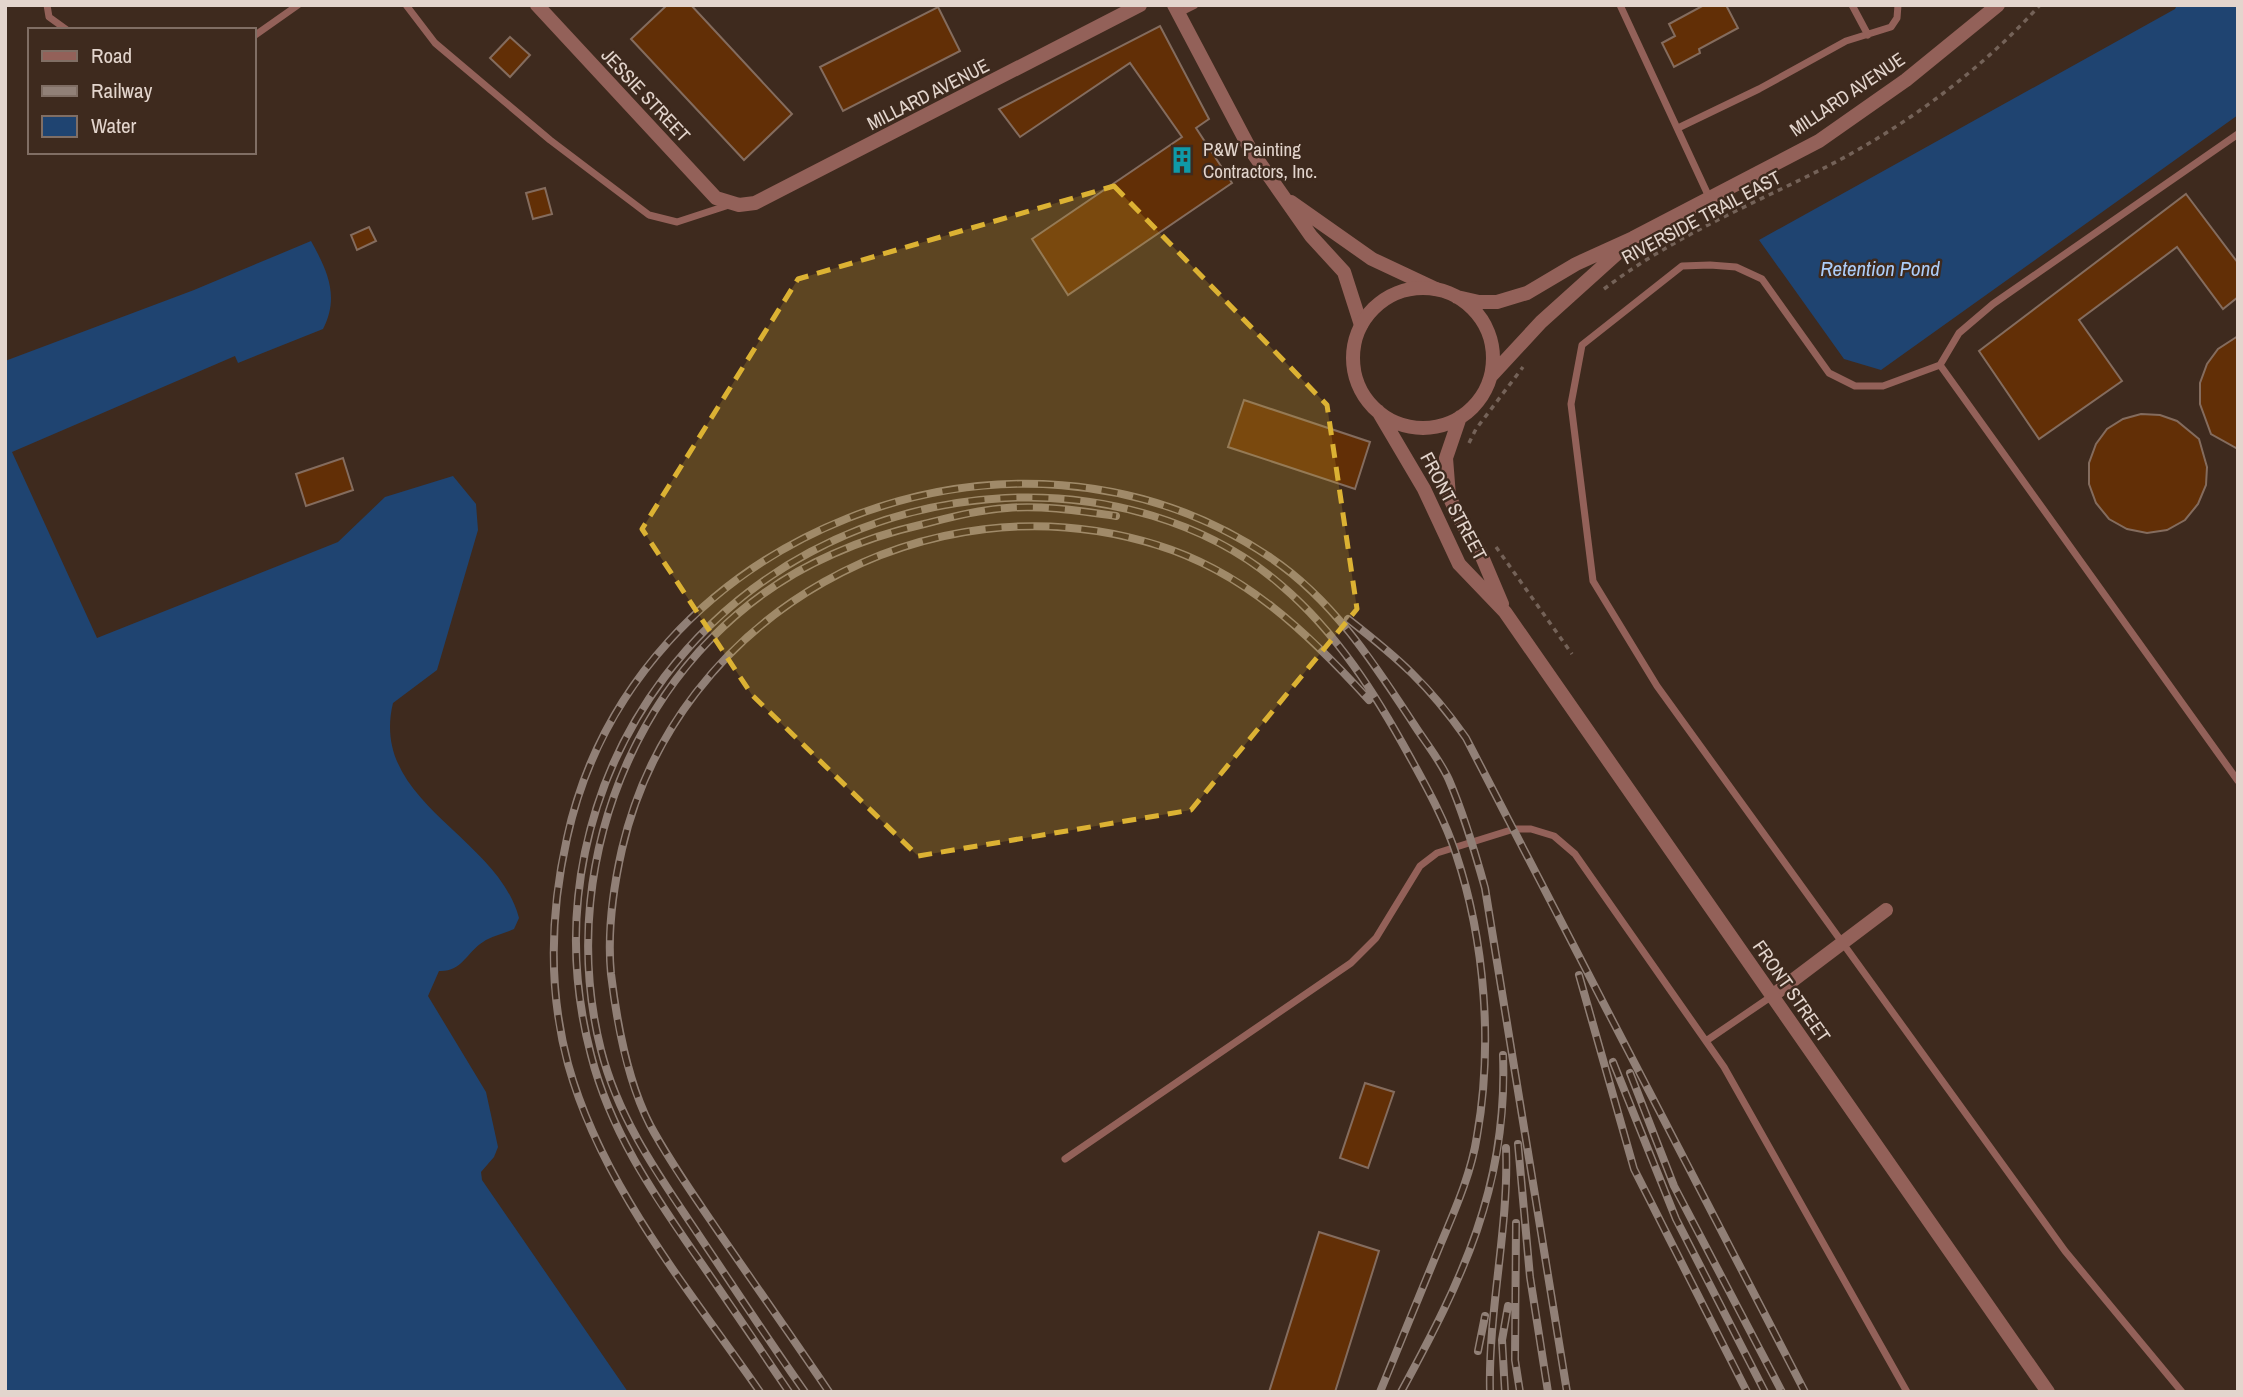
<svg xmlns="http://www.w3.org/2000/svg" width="2243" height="1397" viewBox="0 0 2243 1397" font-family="'Archivo Narrow',sans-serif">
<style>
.water{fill:#1f4471}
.building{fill:#622f06;stroke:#846c5e;stroke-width:2}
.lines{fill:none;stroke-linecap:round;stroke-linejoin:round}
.path{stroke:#746258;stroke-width:3.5;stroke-dasharray:5 5;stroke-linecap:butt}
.service{stroke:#936159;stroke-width:7}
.minor{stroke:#936159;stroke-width:14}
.tertiary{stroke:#936159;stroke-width:14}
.rail-casing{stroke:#918077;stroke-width:8}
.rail{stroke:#3e2a1e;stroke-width:5;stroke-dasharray:16;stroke-linecap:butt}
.marked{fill:#dcb233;fill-opacity:0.2;stroke:#dcb233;stroke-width:5;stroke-dasharray:14 9;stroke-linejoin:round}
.labels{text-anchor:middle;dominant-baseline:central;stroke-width:5;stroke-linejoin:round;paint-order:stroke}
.street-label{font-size:19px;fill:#e3d5cd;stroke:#3e2a1e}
.poi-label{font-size:19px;fill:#e3d5cd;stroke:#3e2a1e;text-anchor:start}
.water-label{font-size:21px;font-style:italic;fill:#accdf9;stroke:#3e2a1e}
</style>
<rect width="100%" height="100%" fill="#3e2a1e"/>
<path class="water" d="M2177,5H2238V115L1881,370L1844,359L1759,240L2175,9Z
M311,241C327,270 340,296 323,329L238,363L235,356L12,452L97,638L338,542L385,497L453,476L476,504L478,530L437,670L393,703C369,802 497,835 519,918L514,929C504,934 492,936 483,942C466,953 462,972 439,971L428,996L486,1092L498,1147L494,1157L481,1172L482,1180L628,1392H5V361L194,290Z"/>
<path class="building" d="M667,5H691L792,114L744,160L631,39Z
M1704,5H1726L1738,28L1699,49L1700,53L1674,67L1662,43L1675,36L1669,24Z
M938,7L960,51L843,111L820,67Z
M1160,26L1209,119L1196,128L1232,183L1068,295L1032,239L1182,137L1130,63L1020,137L999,109Z
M510,37L530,55L510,77L490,58Z
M545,188L552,214L533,219L526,193Z
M2186,194L2238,263V297L2223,309L2177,247L2079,320L2122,381L2039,439L1979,351Z
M369,227L376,241L357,250L351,235Z
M2238,336V449L2211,434L2200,404V383L2207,364L2218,349Z
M1244,400L1370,442L1355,489L1228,447Z
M2141,414L2160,415L2177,421L2199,439L2207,467L2206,485L2198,504L2185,520L2167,530L2147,533L2127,529L2109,519L2096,503L2089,484V463L2096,444L2107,429L2123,419Z
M343,458L353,490L306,506L296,474Z
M1365,1083L1394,1092L1368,1168L1340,1158Z
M1319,1232L1379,1251L1335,1392H1269Z"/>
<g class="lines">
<path class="path" d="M1604,289C1672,237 1753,204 1828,166C1906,126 1981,70 2040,5
M1469,443L1476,429L1523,367
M1496,547L1572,654"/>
<path class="service" d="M47,5L49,17L67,30
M406,5L435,43L550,140L649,215L677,222L729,205
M1620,5L1709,197
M1852,5L1868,35
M1179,13L1195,5
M254,36L298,5
M1678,128L1759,89L1846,41L1891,27L1897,18L1898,5
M1940,365L1959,333L1993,304L2238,134
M1706,1041L1772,996
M1065,1159L1351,963L1376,938L1420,866L1437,853L1514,829H1531L1554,836L1575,854L1724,1067L1907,1392
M2182,1392L2065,1251L1657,686L1593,581L1571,404L1582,345L1682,266L1710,265L1736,267L1762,279L1829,373L1855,386H1883L1940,365L2238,781"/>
<path class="minor" d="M537,5L716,198L739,205L755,203L1140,5
M1174,5L1250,149L1311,236L1344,272L1361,325
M1291,202L1372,259L1436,289
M1772,996L1886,910"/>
<path class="tertiary" d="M1353 358a70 70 0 1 1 140 0a70 70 0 1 1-140 0Z
M1457,297L1479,302H1497L1527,293L1576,264L1633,238L1819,141L1906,80L1998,5
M1491,376L1541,322L1622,249
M1378,411L1424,489L1459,564L1505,612L2048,1392
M1460,417L1446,458L1449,496L1459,518L1480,552L1502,604"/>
<defs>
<path id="rail" d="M1348,619C1399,659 1428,684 1466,738L1805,1392
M1579,975L1634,1169L1747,1392
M1613,1062L1676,1219L1765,1392
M1630,1073L1674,1186L1782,1392
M1518,1144L1530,1277L1548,1392
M1516,1223L1515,1360L1520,1392
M1478,1351L1485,1316
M760,1392C689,1289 602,1187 568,1064C548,989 550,914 567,838C633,534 1014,383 1271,558C1333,600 1373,662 1413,723C1425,742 1440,760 1449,780C1464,815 1475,852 1485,888L1567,1392
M789,1392C758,1346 727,1300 695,1254C652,1192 610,1130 591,1055C518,776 721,513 1005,498C1103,493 1208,521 1282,586C1337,633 1376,695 1410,757C1427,788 1445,820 1456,854C1485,941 1493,1045 1477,1136C1471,1175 1454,1212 1439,1248C1419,1296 1400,1344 1380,1392
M805,1392C769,1341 735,1289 700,1237C660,1177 619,1121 601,1050C552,856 646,636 833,554C862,541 893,531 924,524C952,517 978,510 1007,508C1043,505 1080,511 1116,516
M829,1392C794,1340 758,1289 722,1237C697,1200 671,1164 650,1125C627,1080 617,1024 611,974C607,932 613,889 622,849C676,615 927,473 1157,545C1245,572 1309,634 1369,700
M1401,1392C1462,1280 1508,1186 1503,1055
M1490,1392C1488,1310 1509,1229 1506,1148
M1505,1392L1502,1340L1508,1306"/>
</defs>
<use href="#rail" class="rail-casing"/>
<use href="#rail" class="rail"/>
</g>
<path class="marked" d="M1114,186L1327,405L1357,609L1191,810L918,856L752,695L642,529L798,279Z"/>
<defs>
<symbol id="building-bare" viewBox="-9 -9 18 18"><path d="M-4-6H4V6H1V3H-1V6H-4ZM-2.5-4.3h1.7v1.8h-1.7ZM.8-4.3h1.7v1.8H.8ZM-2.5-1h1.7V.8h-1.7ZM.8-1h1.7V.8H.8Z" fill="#0f9aa8" stroke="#3e2a1e" stroke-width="2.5" paint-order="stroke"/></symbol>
</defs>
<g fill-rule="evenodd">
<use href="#building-bare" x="1163" y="141" width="38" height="38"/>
</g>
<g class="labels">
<g class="street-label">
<text transform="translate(928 94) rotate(-27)">MILLARD AVENUE</text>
<text transform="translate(1847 94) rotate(-34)">MILLARD AVENUE</text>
<text transform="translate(646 95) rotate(47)">JESSIE STREET</text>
<text transform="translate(1701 217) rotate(-28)">RIVERSIDE TRAIL EAST</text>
<text transform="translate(1454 506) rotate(62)">FRONT STREET</text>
<text transform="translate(1792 991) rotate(55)">FRONT STREET</text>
</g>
<g class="poi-label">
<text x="1203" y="149">P&amp;W Painting<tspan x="1203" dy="22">Contractors, Inc.</tspan></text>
</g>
<g class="water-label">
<text x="1880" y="268">Retention Pond</text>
</g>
</g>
<rect width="2243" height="1397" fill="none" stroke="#e3d5cd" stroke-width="14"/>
<rect x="28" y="28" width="228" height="126" fill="#3e2a1e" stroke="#806e64" stroke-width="2"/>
<rect x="42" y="51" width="35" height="10" fill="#936159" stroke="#806e64" stroke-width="2"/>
<text x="91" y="63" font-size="21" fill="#e3d5cd">Road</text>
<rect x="42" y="86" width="35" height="10" fill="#918077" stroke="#806e64" stroke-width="2"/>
<text x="91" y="98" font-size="21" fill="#e3d5cd">Railway</text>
<rect x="42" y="116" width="35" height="21" fill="#1f4471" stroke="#806e64" stroke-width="2"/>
<text x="91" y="133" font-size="21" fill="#e3d5cd">Water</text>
</svg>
